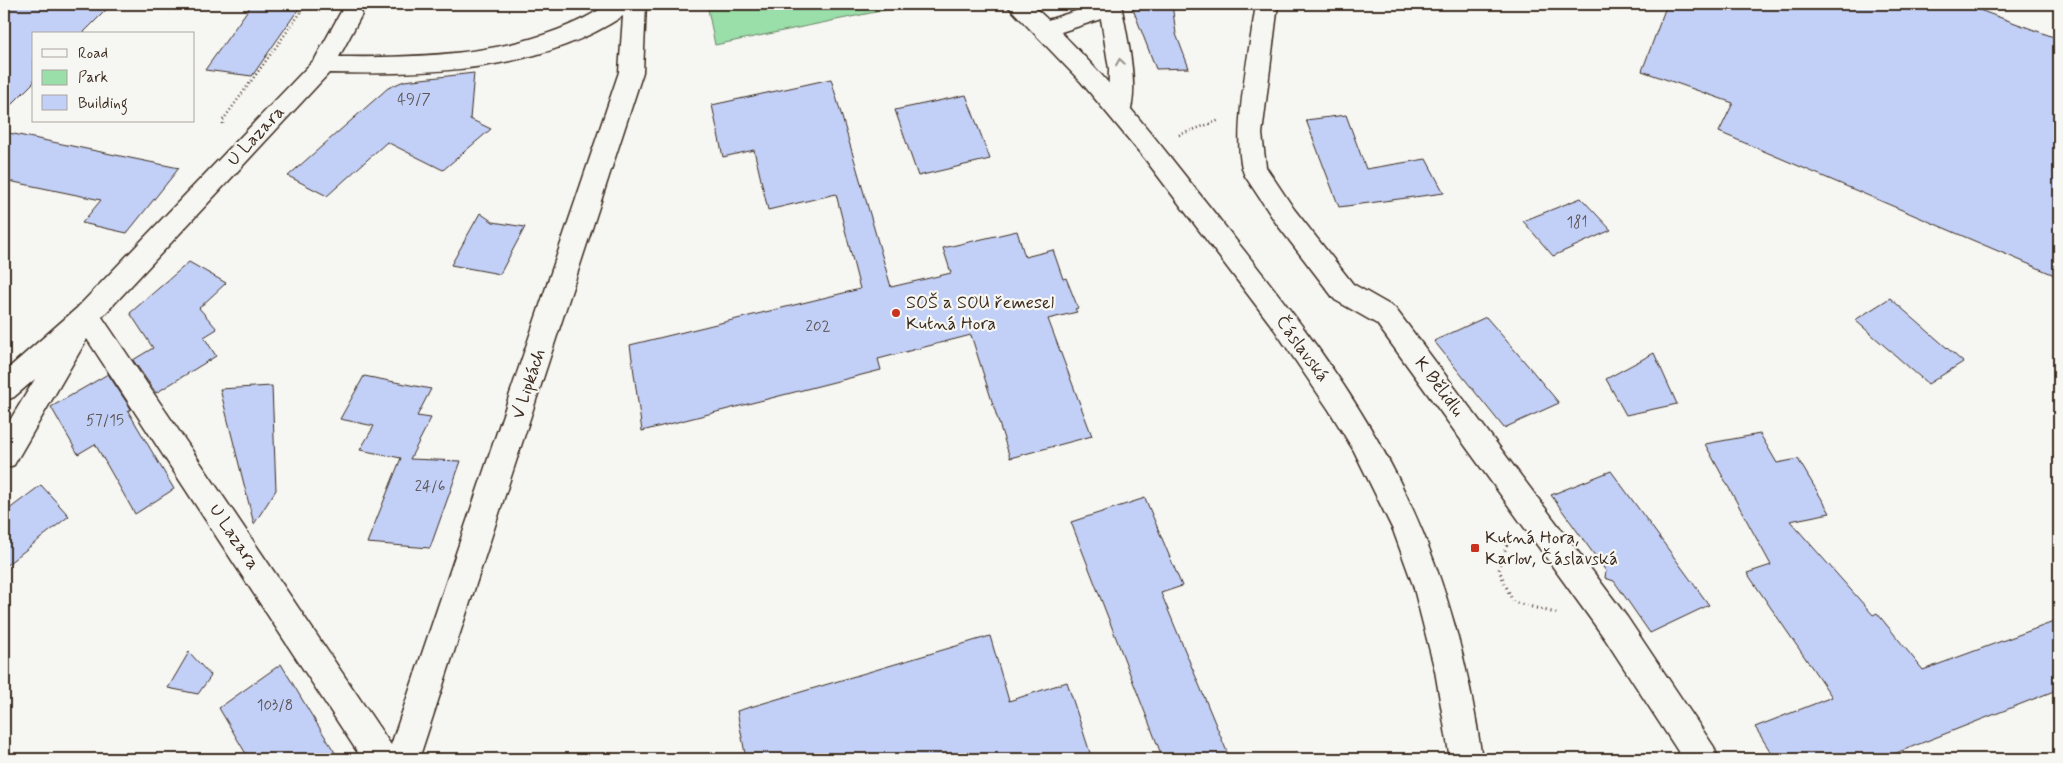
<svg xmlns="http://www.w3.org/2000/svg" width="2063" height="763" viewBox="0 0 2063 763" font-family="Mynerve,sans-serif">
<style>
.green{fill:#9adeaa;stroke:#6a8464}
.building{fill:#c2d0f7;stroke:#3b2a1e}
.lines{fill:none;stroke-linecap:round;stroke-linejoin:round}
.minor-casing{stroke:#3b2a1e;stroke-width:3}
.tertiary-casing{stroke:#3b2a1e;stroke-width:3}
.path-far1{stroke:#3b2a1e;stroke-width:2.5;stroke-dasharray:1 3;stroke-linecap:butt}
.path{stroke:#3b2a1e;stroke-width:3;stroke-dasharray:1 4;stroke-linecap:butt}
.minor{fill:#f6f6f2;fill-rule:evenodd}
.tertiary{fill:#f6f6f2;fill-rule:evenodd}
.oneway{stroke:#989088}
.poi-dot{fill:#c8321e;stroke:#f6f6f2;stroke-width:2}
.labels{text-anchor:middle;dominant-baseline:central;stroke-width:4.5;stroke-linejoin:round;paint-order:stroke}
.number-label{font-size:15px;fill:#5d5454}
.street-label{font-size:18px;fill:#3b2a1e;stroke:#f6f6f2}
.poi-label{font-size:18px;fill:#3b2a1e;stroke:#f6f6f2;text-anchor:start}
</style>
<rect width="100%" height="100%" fill="#f6f6f2"/>
<filter id="ink" filterUnits="userSpaceOnUse"><feTurbulence type="fractalNoise" baseFrequency=".02" numOctaves="2"/><feDisplacementMap in="SourceGraphic" scale="10" xChannelSelector="R" yChannelSelector="G"/><feConvolveMatrix kernelMatrix="1 2 1 2 8 2 1 2 1" color-interpolation-filters="sRGB"/></filter>
<g filter="url(#ink)">
<path class="green" d="M707,4H883L885,10L715,45Z"/>
<path class="building" d="M4,4H112L82,34H34V82L4,112Z
M252,4H302L252,76L205,70Z
M1131,4H1172L1176,34L1189,68L1156,69Z
M1667,4H1963L2059,39V277L1719,132L1733,103L1642,71Z
M474,73L470,119L491,129L443,170L387,142L327,196L288,176L388,88L404,81Z
M831,79L891,287L951,273L943,248L1017,231L1025,257L1053,250L1063,279L1066,278L1078,308L1075,309L1077,312L1048,319L1092,436L1010,458L971,335L878,359L881,370L642,431L630,345L860,289L836,194L768,210L754,150L723,157L712,105Z
M966,95L990,159L918,176L895,110Z
M1346,115L1366,169L1426,159L1444,193L1339,207L1306,120Z
M4,132L135,159L179,168L127,233L82,223L101,200L4,180Z
M1581,198L1611,230L1553,256L1523,221Z
M480,213L493,222L525,227L500,274L451,265Z
M189,262L226,283L199,308L217,329L204,337L216,356L156,393L133,360L153,348L130,313Z
M1890,298L1963,362L1928,384L1855,320Z
M1486,317L1524,361L1559,403L1504,428L1434,341Z
M1654,353L1677,404L1626,415L1606,379Z
M108,374L131,409L128,411L174,489L135,514L95,444L78,454L51,407Z
M364,376L431,389L417,416L431,418L410,459L461,461L430,548L367,543L401,458L360,450L374,426L340,419Z
M272,386L276,490L254,524L220,389Z
M1760,434L1777,463L1798,459L1830,513L1790,521L1873,615L1877,613L1923,670L2059,620V689L1881,759H1775L1755,727L1832,697L1747,573L1771,565L1705,444Z
M1611,471L1709,605L1650,633L1614,581L1605,578L1606,571L1551,495Z
M41,485L69,516L4,567V513Z
M1145,498L1182,586L1161,593L1230,759H1163L1071,522Z
M990,636L1009,701L1067,682L1092,759H746L737,711Z
M189,652L211,676L198,694L168,688Z
M281,664L309,711L339,759H249L219,708Z"/>
<g class="lines">
<defs>
<path id="minor" d="M609,4H646L643,72L419,759H362L87,339L14,465L4,469V430L35,379L14,397L4,401V372L77,308L315,59L343,8L351,6L359,8L362,14L339,57C431,58 530,55 609,4ZM623,16L619,72L391,745L102,317L329,73C428,75 538,72 623,16Z
M1098,4H1121C1126,31 1141,93 1128,116L1120,119L1112,116L1108,110L1109,69L1101,19L1046,37L1038,35L1035,29L1038,23Z
M1256,4H1278L1262,134L1266,167L1294,209L1353,284L1395,308L1627,617L1714,747L1718,759H1683L1605,639L1377,324L1335,300L1276,223L1245,176C1229,145 1251,42 1256,4Z"/>
<path id="tertiary" d="M1006,4H1031C1098,64 1153,135 1209,206C1277,292 1347,378 1397,476C1442,565 1469,661 1482,759H1450L1435,671L1413,585L1393,530L1354,451L1329,410L1274,329L1145,159L1081,82Z"/>
</defs>
<use href="#minor" class="minor-casing"/>
<use href="#tertiary" class="tertiary-casing"/>
<path class="path-far1" d="M223,124V120L307,4
M1179,135L1220,120"/>
<path class="path" d="M1508,540L1499,570L1513,602L1559,614"/>
<use href="#minor" class="minor"/>
<use href="#tertiary" class="tertiary"/>
</g>
<defs><path id="oneway-chevron" d="M-2-3.5L2.5 0L-2 3.5" fill="none" stroke-width="1.6" stroke-linecap="round" stroke-linejoin="round" transform="scale(1.25)"/></defs>
<use class="oneway" href="#oneway-chevron" transform="translate(1120 62) rotate(-99)"/>
</g>
<g class="poi-dot">
<circle cx="896" cy="313" r="5"/>
<rect x="1470" y="543" width="10" height="10" rx="2.5"/>
</g>
<g class="labels">
<g class="number-label">
<text x="414" y="100">49/7</text>
<text x="1577" y="223">181</text>
<text x="818" y="327">202</text>
<text x="105" y="421">57/15</text>
<text x="430" y="487">24/6</text>
<text x="275" y="706">103/8</text>
</g>
<g class="street-label">
<text transform="translate(256 136) rotate(-47)">U Lazara</text>
<text transform="translate(1302 349) rotate(54)">Čáslavská</text>
<text transform="translate(529 384) rotate(-72)">V Lipkách</text>
<text transform="translate(1439 387) rotate(53)">K Bělidlu</text>
<text transform="translate(234 537) rotate(56)">U Lazara</text>
</g>
<g class="poi-label">
<text x="906" y="303">SOŠ a SOU řemesel<tspan x="906" dy="21">Kutná Hora</tspan></text>
<text x="1485" y="538">Kutná Hora,<tspan x="1485" dy="21">Karlov, Čáslavská</tspan></text>
</g>
</g>
<rect width="2063" height="763" fill="none" stroke="#f6f6f2" stroke-width="20"/>
<rect x="10" y="10" width="2043" height="743" fill="none" stroke="#3b2a1e" stroke-width="2" filter="url(#ink)"/>
<rect x="32" y="32" width="162" height="90" fill="#f6f6f2" stroke="#aba49d"/>
<rect x="42" y="49" width="25" height="8" fill="#f6f6f2" stroke="#aba49d"/>
<text x="78" y="58" font-size="15" fill="#3b2a1e">Road</text>
<rect x="42" y="70" width="25" height="15" fill="#9adeaa" stroke="#aba49d"/>
<text x="78" y="82" font-size="15" fill="#3b2a1e">Park</text>
<rect x="42" y="95" width="25" height="15" fill="#c2d0f7" stroke="#aba49d"/>
<text x="78" y="108" font-size="15" fill="#3b2a1e">Building</text>
</svg>
